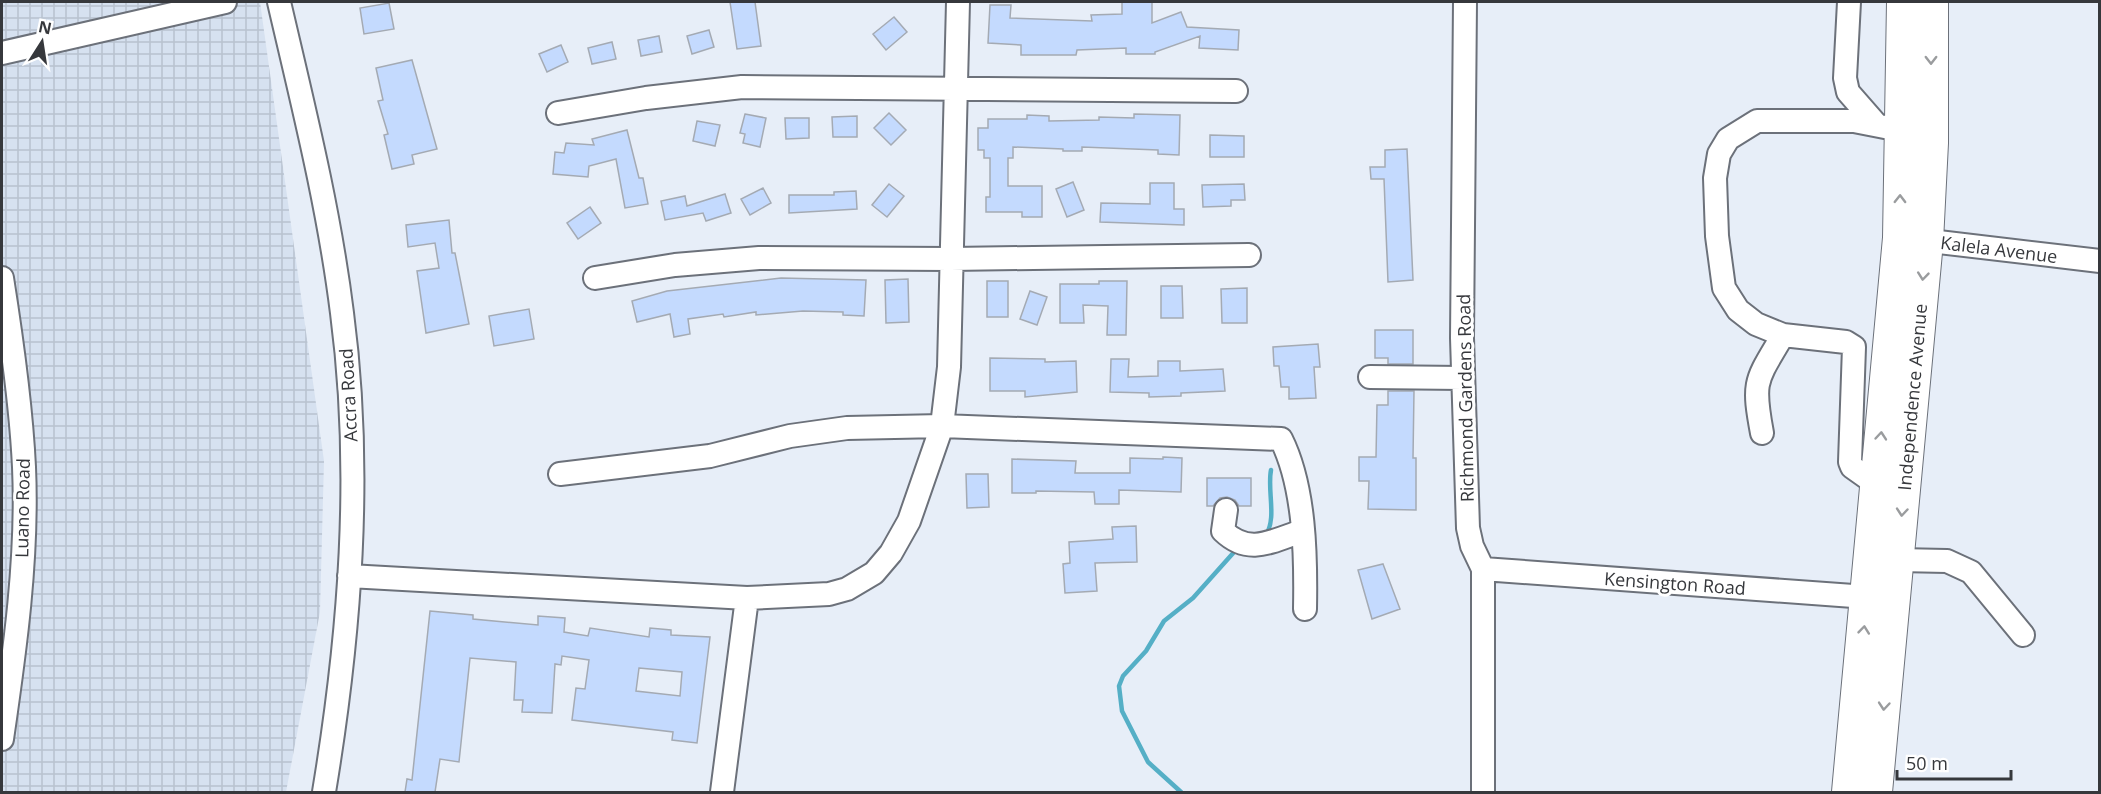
<svg xmlns="http://www.w3.org/2000/svg" width="2101" height="794" viewBox="0 0 2101 794" font-family="'Open Sans',sans-serif">
<style>
.industrial{fill:url(#industrial-grid)}
.lines{fill:none;stroke-linecap:round;stroke-linejoin:round}
.stream{stroke:#55afc6;stroke-width:4.5}
.building{fill:#c4dafe;stroke:#a4aab3;stroke-width:1.5;fill-rule:evenodd}
.minor-casing{stroke:#6c717a;stroke-width:26}
.highway-casing{stroke:#6c717a;stroke-width:34}
.minor{stroke:#fff;stroke-width:22}
.highway{stroke:#fff;stroke-width:32}
.oneway{stroke:#9a9c9e}
.labels{text-anchor:middle;dominant-baseline:central;stroke-width:6;stroke-linejoin:round;paint-order:stroke}
.street-label{font-size:18px;fill:#36383c;stroke:#fff}
</style>
<defs>
<pattern id="industrial-grid" width="8" height="8" patternUnits="userSpaceOnUse" patternTransform="scale(1.5)"><rect width="8" height="8" fill="#d6e1f0"/><path d="M0 4h8M4 0v8" fill="none" stroke="#b8c2cf"/></pattern>
</defs>
<rect width="100%" height="100%" fill="#e7eef8"/>
<path class="industrial" d="M2,2H260L324,461L320,612L286,792H2Z"/>
<g class="lines">
<path class="stream" d="M1266,535C1277,518 1267,490 1271,470
M1181,792L1148,762L1122,711L1119,686L1123,676L1146,651L1164,621L1193,598L1235,551"/>
</g>
<path class="building" d="M730,2H755L761,46L737,49Z
M1122,2H1152V23L1181,12L1187,27L1239,30L1238,50L1199,48L1200,36L1155,52V54H1126V48L1077,50L1076,55H1021V45L988,43L990,5H1011L1010,18L1092,21L1091,15L1122,14Z
M389,3L394,29L364,34L360,8Z
M894,17L907,32L886,50L873,34Z
M709,30L714,47L692,54L687,36Z
M659,36L662,52L641,56L638,40Z
M612,42L616,59L592,64L588,48Z
M561,45L568,62L547,72L539,54Z
M412,60L437,149L412,155L414,164L392,169L384,135L388,134L378,101L383,100L376,68Z
M889,113L906,130L891,145L874,128Z
M745,114L766,118L760,147L743,143L745,134L740,133Z
M1134,114L1180,115L1179,155L1158,154V150L1082,147V151H1063V149L1013,147V158H1008V186H1042V217H1022V212H986V197H990V158H984V150H978V128H988V119H1027V115L1049,116V121L1099,120V117L1134,118Z
M857,116V137H833L832,117Z
M785,118H809V138L786,139Z
M697,121L720,125L715,146L693,141Z
M627,130L639,178H643L648,204L625,208L616,159L589,166L588,177L553,174L555,152L564,153L566,143L594,145L592,139Z
M1210,135L1244,136V157H1210Z
M1407,149L1413,280L1388,282L1384,179H1371L1370,167H1385V150Z
M1073,182L1084,210L1067,217L1056,189Z
M1150,183H1174V209H1184V225L1100,222L1101,203L1150,204Z
M889,184L904,196L887,217L872,205Z
M1244,184L1245,200H1231V206L1203,207L1202,185Z
M763,188L771,203L750,215L741,199Z
M856,191L857,209L789,213V195H834V192Z
M725,194L731,213L706,221L703,213L665,220L661,201L685,196L687,206Z
M590,207L601,223L578,239L567,223Z
M449,220L452,253H455L469,324L426,333L417,271L439,268L435,243L408,247L406,225Z
M781,278L866,280L864,316L843,315V312L803,311L756,315V312L724,317L723,314L688,319L690,334L674,337L670,314L637,322L632,301L667,291Z
M908,279L909,322L886,323L885,280Z
M987,281H1008V317H987Z
M1099,281H1127L1126,335H1107L1108,306L1083,305L1084,323H1060V284H1099Z
M1161,286H1182L1183,318H1161Z
M1247,288V323H1222L1221,289Z
M1030,291L1047,297L1037,325L1020,319Z
M529,309L534,339L494,346L489,316Z
M1375,330H1413V364H1388V358H1375Z
M1318,344L1320,367H1314L1316,398L1289,399V387H1281L1279,366H1274L1273,347Z
M990,358L1045,359V362L1076,361L1077,392L1025,397V391H990Z
M1111,359H1129L1128,377L1158,376V361H1180V371L1223,369L1225,391L1181,393V396L1149,397V393L1110,392Z
M1388,391H1414L1413,458H1416V510L1368,509L1369,481H1359V457H1376L1377,405H1388Z
M1163,457L1182,458L1181,492L1119,490V504H1095L1094,492L1036,491V493H1012V459L1076,461L1075,473H1130V458L1163,459Z
M966,474H988L989,507L967,508Z
M1207,478H1251V506H1239L1235,500L1227,497L1220,498L1213,506H1207Z
M1136,526L1137,562L1095,563L1097,591L1065,593L1063,564L1070,563L1069,542L1113,539L1112,527Z
M1383,564L1400,609L1372,619L1358,570Z
M430,611L473,615V619L538,625V616L565,618L564,632L588,636L590,628L649,637L650,628L671,630V635L710,637L697,743L672,740L673,732L572,720L576,688L585,689L589,660L562,656L561,665L555,664L552,713L522,712L523,700H514L516,662L470,658L459,762L440,759L435,792H405L407,779L412,780ZM639,668L682,672L680,696L636,691Z"/>
<g class="lines">
<defs>
<path id="minor" d="M279,2C303,105 329,208 342,313C363,472 350,635 324,792
M1465,2L1462,338L1468,528L1472,546L1483,569V792
M1849,2L1845,78L1848,92L1876,124
M2,53L225,2
M558,113L646,98L742,87L1236,91
M1913,239L2100,261
M2,278C12,341 21,404 24,467C28,557 15,650 2,739
M595,278L675,265L759,258L951,259L1249,255
M1370,377L1462,378
M1762,433C1752,380 1756,381 1783,335
M560,474L710,456L790,436L847,428L942,426L1281,439C1305,487 1306,556 1305,609
M1876,484L1852,467L1850,462L1854,347L1846,342L1783,335L1756,324L1738,310L1724,288L1717,236L1715,178L1719,154L1728,139L1757,121H1854L1900,130
M1226,510L1223,531C1249,556 1272,541 1302,531
M1898,560L1947,561L1971,572L2023,635
M1483,569L1867,597
M349,576L747,598L829,594L847,589L874,573L891,553L909,521L942,426L949,367L958,2
M722,792L747,598"/>
<path id="highway" d="M1848,792L1899,238L1903,2
M1876,792L1927,241L1932,143V2"/>
</defs>
<use href="#minor" class="minor-casing"/>
<use href="#highway" class="highway-casing"/>
<use href="#minor" class="minor"/>
<use href="#highway" class="highway"/>
</g>
<defs><path id="oneway-chevron" d="M-2-3.5L2.5 0L-2 3.5" fill="none" stroke-width="1.6" stroke-linecap="round" stroke-linejoin="round" transform="scale(1.5)"/></defs>
<g class="oneway">
<use href="#oneway-chevron" transform="translate(1931 60) rotate(90)"/>
<use href="#oneway-chevron" transform="translate(1900 199) rotate(-89)"/>
<use href="#oneway-chevron" transform="translate(1923 276) rotate(96)"/>
<use href="#oneway-chevron" transform="translate(1881 436) rotate(-85)"/>
<use href="#oneway-chevron" transform="translate(1902 512) rotate(95)"/>
<use href="#oneway-chevron" transform="translate(1864 630) rotate(-84)"/>
<use href="#oneway-chevron" transform="translate(1884 706) rotate(95)"/>
</g>
<g class="labels">
<g class="street-label">
<text transform="translate(1999 249) rotate(7)">Kalela Avenue</text>
<text transform="translate(348 395) rotate(-93)">Accra Road</text>
<text transform="translate(1912 397) rotate(-85)">Independence Avenue</text>
<text transform="translate(1465 398) rotate(-91)">Richmond Gardens Road</text>
<text transform="translate(22 508) rotate(-89)">Luano Road</text>
<text transform="translate(1675 583) rotate(4)">Kensington Road</text>
</g>
</g>
<rect width="2101" height="794" fill="none" stroke="#36383c" stroke-width="6"/>
<g transform="translate(42 42) rotate(12)" stroke="#ffffff" stroke-width="4.5" paint-order="stroke">
<path d="M0-4.5L10 22L0 15L-10 22Z" fill="#36383c"/>
<text y="-9" font-size="16" font-weight="bold" text-anchor="middle" fill="#36383c">N</text>
</g>
<path d="M1897 770v9h114v-9" fill="none" stroke="#36383c" stroke-width="3"/>
<text x="1906" y="770" font-size="18" fill="#36383c" stroke="#ffffff" stroke-width="4.5" paint-order="stroke">50 m</text>
</svg>
